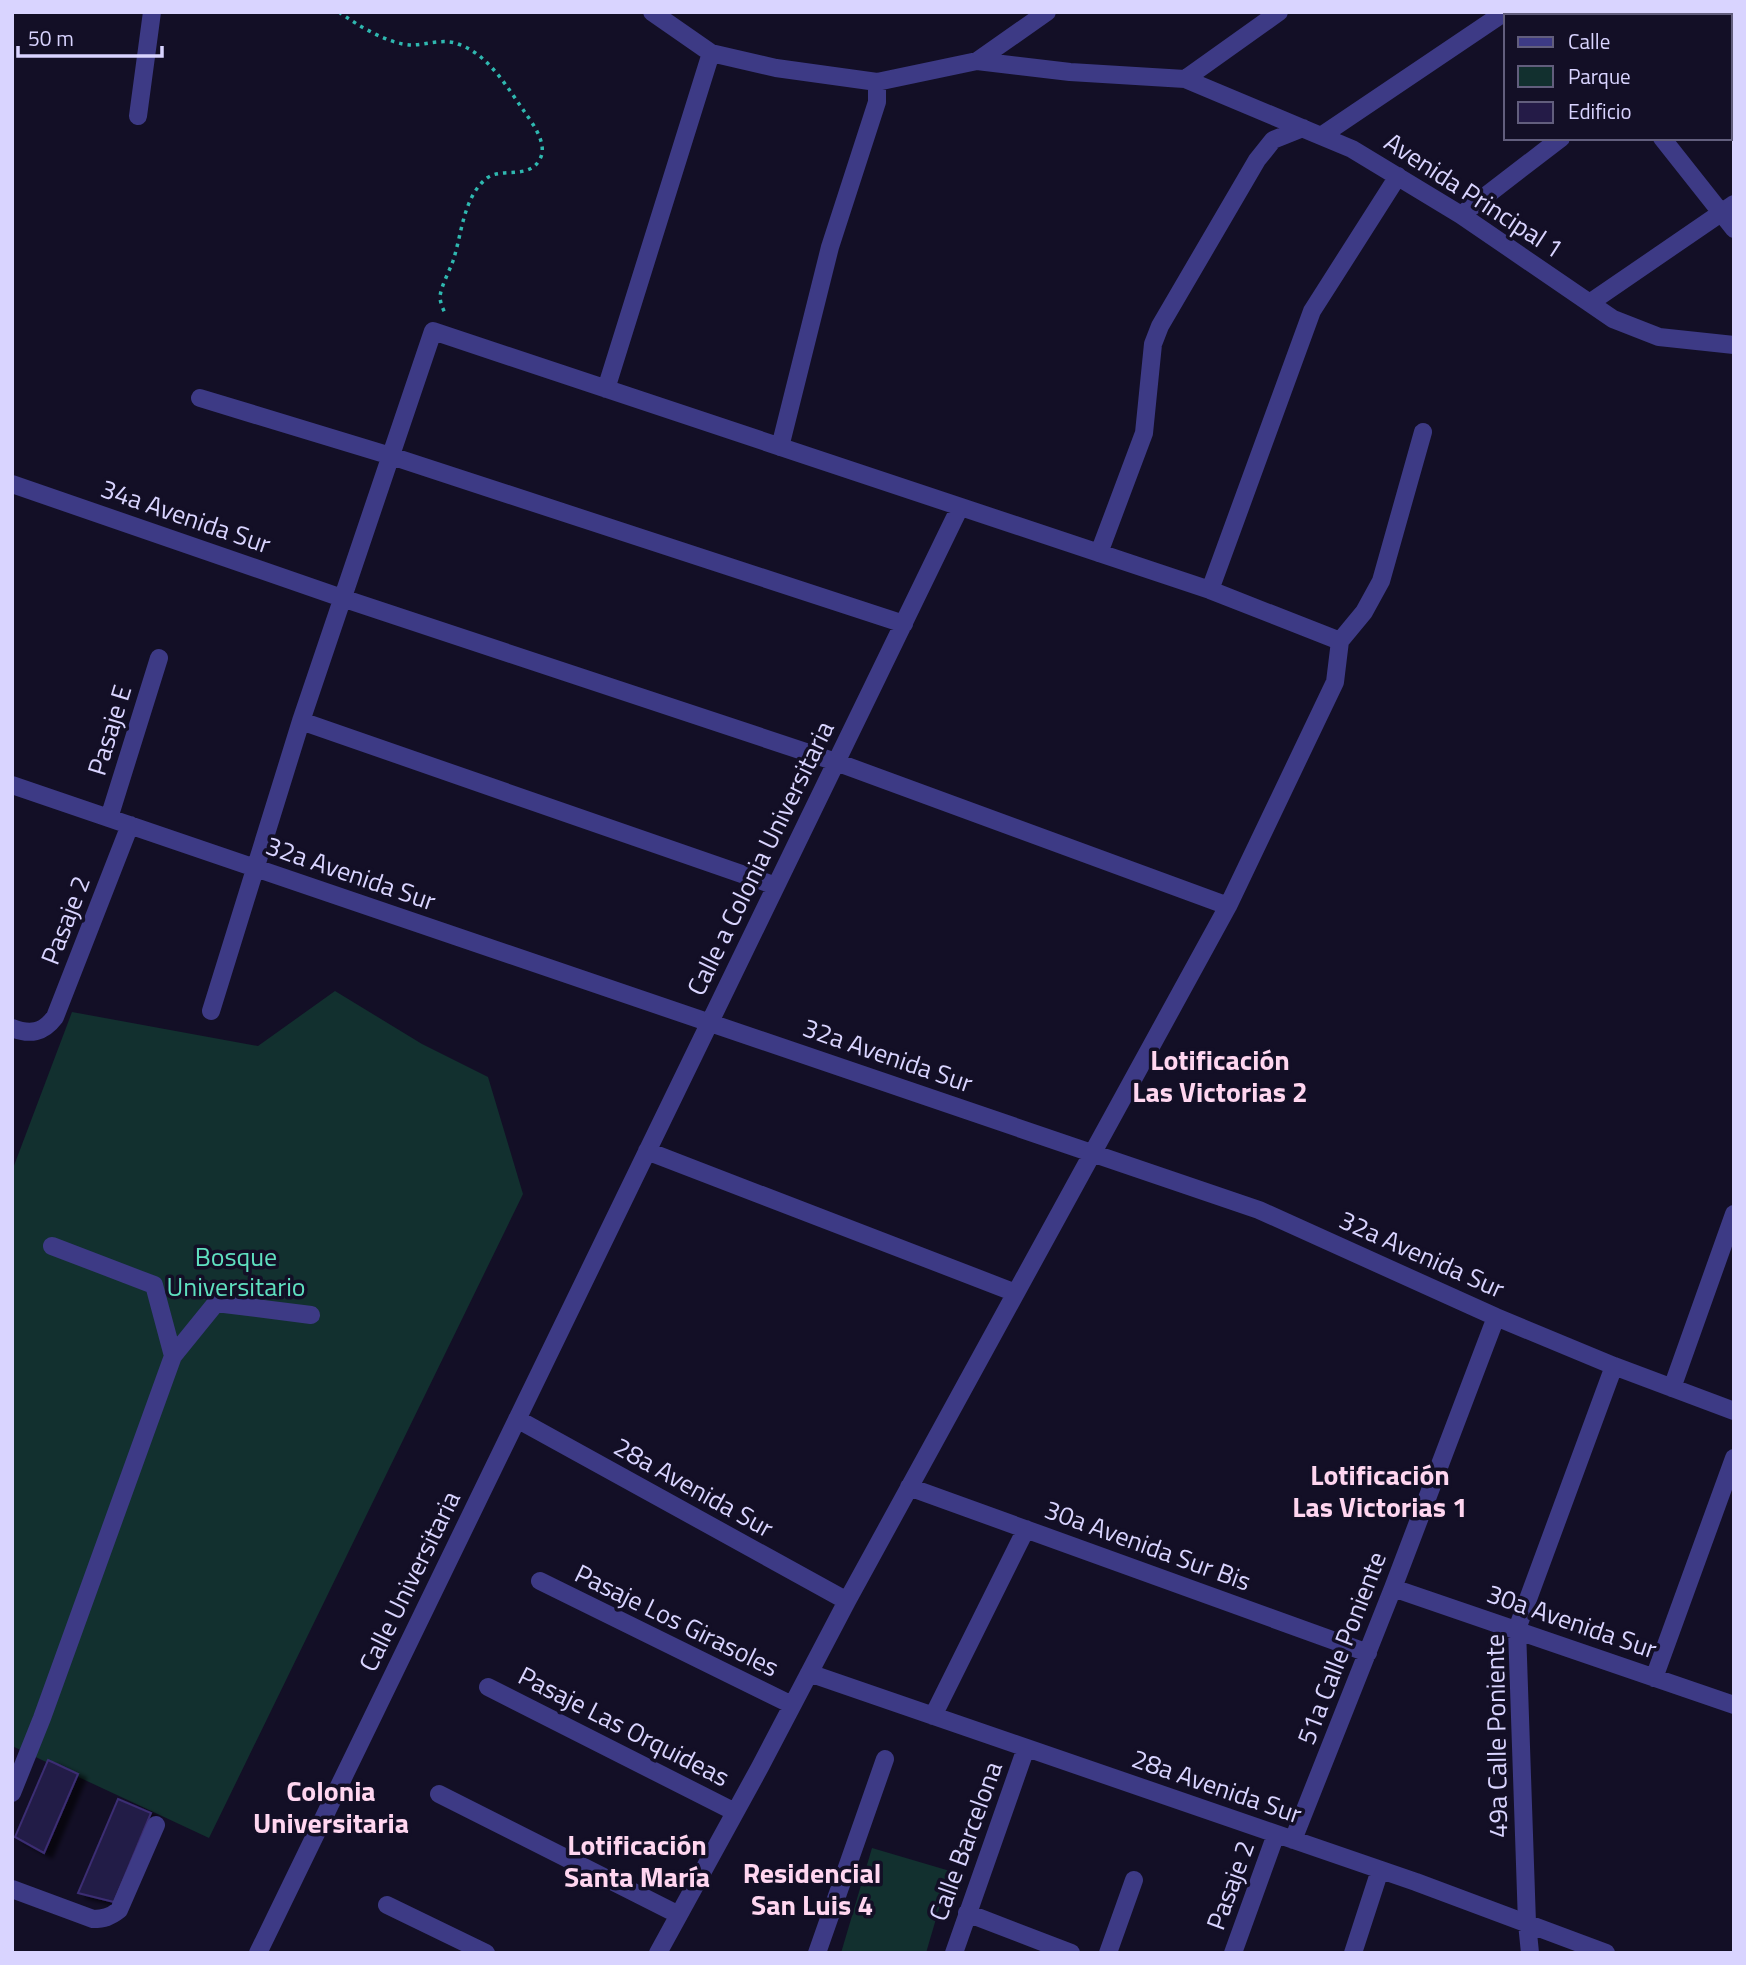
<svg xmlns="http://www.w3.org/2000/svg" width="1746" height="1965" viewBox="0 0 1746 1965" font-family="'Titillium Web',sans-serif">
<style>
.green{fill:#12302f}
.building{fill:#241b47;stroke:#3b2d73;stroke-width:2;filter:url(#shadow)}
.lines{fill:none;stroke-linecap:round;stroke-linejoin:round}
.path{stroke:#2fb8b0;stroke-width:3.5;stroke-dasharray:3.5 5;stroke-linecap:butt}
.minor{stroke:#3d3a85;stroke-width:18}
.labels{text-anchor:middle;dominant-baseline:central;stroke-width:7;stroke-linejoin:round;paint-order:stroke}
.street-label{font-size:26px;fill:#d9d4ff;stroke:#130f26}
.park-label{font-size:26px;fill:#5fe0c0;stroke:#130f26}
.neighbourhood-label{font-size:28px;font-weight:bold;fill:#ffd6f0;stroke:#130f26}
</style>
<defs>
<filter id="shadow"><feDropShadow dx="8" dy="4.5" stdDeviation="2" flood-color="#0009"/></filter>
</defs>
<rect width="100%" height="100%" fill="#130f26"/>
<path class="green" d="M335,991L422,1044L488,1077L523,1194L209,1838L12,1746V1171L72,1012L258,1046Z
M872,1848L950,1871L926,1953H841Z"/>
<path class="building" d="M48,1760L78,1774L44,1853L15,1837Z
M118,1799L151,1813L114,1902L78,1893Z"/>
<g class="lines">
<path class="path" d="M339,12C357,25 388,44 411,45C426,45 443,38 458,44C488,54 507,87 524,111C533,124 548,144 540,159C529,180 502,167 487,178C463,197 462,234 453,261C449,272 442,284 440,296C440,303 443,309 446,315"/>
<path class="minor" d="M652,12L711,53L776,68L877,82L977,61L1070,72L1185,79L1352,149L1461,215L1613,319L1659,337L1734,345
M1570,12L1573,16
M1730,21L1734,18
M977,61L1047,12
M1185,79L1279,12
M138,116L152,12
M1321,136L1505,12
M1662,138L1734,229
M1461,215L1561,138
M1591,302L1734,204
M606,389L711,53
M200,398L391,456L904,624
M780,447L830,247L877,102V82
M12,484L342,598L836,762L1228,906
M1099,553L1144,433L1153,344L1160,326L1257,160L1273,140L1303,128
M1210,590L1312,311L1398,176
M301,721L776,886
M12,785L1259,1210L1496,1317L1614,1366L1734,1411
M109,818L159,658
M211,1011L301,721L433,331L1210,590L1340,641
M12,1028C30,1035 43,1033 55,1017L130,825
M647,1151L1016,1293
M52,1246L154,1285L173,1356
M1672,1388L1734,1214
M517,1419L847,1601
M909,1487L1368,1653
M540,1581L792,1705
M1393,1588L1734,1705
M809,1673L1416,1882L1606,1953
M1654,1678L1734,1458
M488,1687L735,1812
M933,1716L1026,1529
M12,1793L42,1718L173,1356L216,1303L311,1315
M439,1794L679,1915
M1293,1840L1393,1588L1496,1317
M12,1889L93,1919C104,1919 110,1917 119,1910L156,1825
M387,1905L486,1953
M967,1913L1071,1953
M258,1953L960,507
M658,1953L760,1767L847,1601L1228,906L1335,682L1340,641L1364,612L1381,581L1423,432
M817,1953L885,1759
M954,1953L1026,1748
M1108,1953L1134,1880
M1233,1953L1276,1834
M1353,1953L1380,1870
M1530,1953L1527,1923L1517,1629L1614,1366"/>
</g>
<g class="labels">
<g class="street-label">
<text transform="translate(1474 195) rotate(33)">Avenida Principal 1</text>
<text transform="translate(186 516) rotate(19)">34a Avenida Sur</text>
<text transform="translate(109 730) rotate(-73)">Pasaje E</text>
<text transform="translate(760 858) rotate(-64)">Calle a Colonia Universitaria</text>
<text transform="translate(351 873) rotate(19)">32a Avenida Sur</text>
<text transform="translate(65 920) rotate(-69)">Pasaje 2</text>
<text transform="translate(888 1055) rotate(19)">32a Avenida Sur</text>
<text transform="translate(1422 1254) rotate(24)">32a Avenida Sur</text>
<text transform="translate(694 1487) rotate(29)">28a Avenida Sur</text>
<text transform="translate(1148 1545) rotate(20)">30a Avenida Sur Bis</text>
<text transform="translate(409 1581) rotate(-64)">Calle Universitaria</text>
<text transform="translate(677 1620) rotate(26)">Pasaje Los Girasoles</text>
<text transform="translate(1572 1621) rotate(19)">30a Avenida Sur</text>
<text transform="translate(1341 1648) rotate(-69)">51a Calle Poniente</text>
<text transform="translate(624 1726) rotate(27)">Pasaje Las Orquideas</text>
<text transform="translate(1496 1736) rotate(-91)">49a Calle Poniente</text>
<text transform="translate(1217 1786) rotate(19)">28a Avenida Sur</text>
<text transform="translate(965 1841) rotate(-70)">Calle Barcelona</text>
<text transform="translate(1230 1885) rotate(-70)">Pasaje 2</text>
</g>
<g class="park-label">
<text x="236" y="1256">Bosque<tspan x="236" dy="30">Universitario</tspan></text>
</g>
<g class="neighbourhood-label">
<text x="1220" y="1059">Lotificación<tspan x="1220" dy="32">Las Victorias 2</tspan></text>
<text x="1380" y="1474">Lotificación<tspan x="1380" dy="32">Las Victorias 1</tspan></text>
<text x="331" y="1790">Colonia<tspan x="331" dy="32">Universitaria</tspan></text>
<text x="637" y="1844">Lotificación<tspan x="637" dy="32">Santa María</tspan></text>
<text x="812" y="1872">Residencial<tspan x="812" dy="32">San Luis 4</tspan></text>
</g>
</g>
<rect width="1746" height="1965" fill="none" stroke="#d9d4ff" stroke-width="28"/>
<rect x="1504" y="14" width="228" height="126" fill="#130f26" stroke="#625e7d" stroke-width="2"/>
<rect x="1518" y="37" width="35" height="10" fill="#3d3a85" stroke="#625e7d" stroke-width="2"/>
<text x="1568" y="49" font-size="21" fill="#d9d4ff">Calle</text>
<rect x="1518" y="66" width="35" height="21" fill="#12302f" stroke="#625e7d" stroke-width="2"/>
<text x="1568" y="84" font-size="21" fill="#d9d4ff">Parque</text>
<rect x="1518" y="102" width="35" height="21" fill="#241b47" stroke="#625e7d" stroke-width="2"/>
<text x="1568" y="119" font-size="21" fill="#d9d4ff">Edificio</text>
<path d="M18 46v10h144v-10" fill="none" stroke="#d9d4ff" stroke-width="3.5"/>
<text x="28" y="46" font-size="21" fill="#d9d4ff" stroke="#130f26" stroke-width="5" paint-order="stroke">50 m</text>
</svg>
